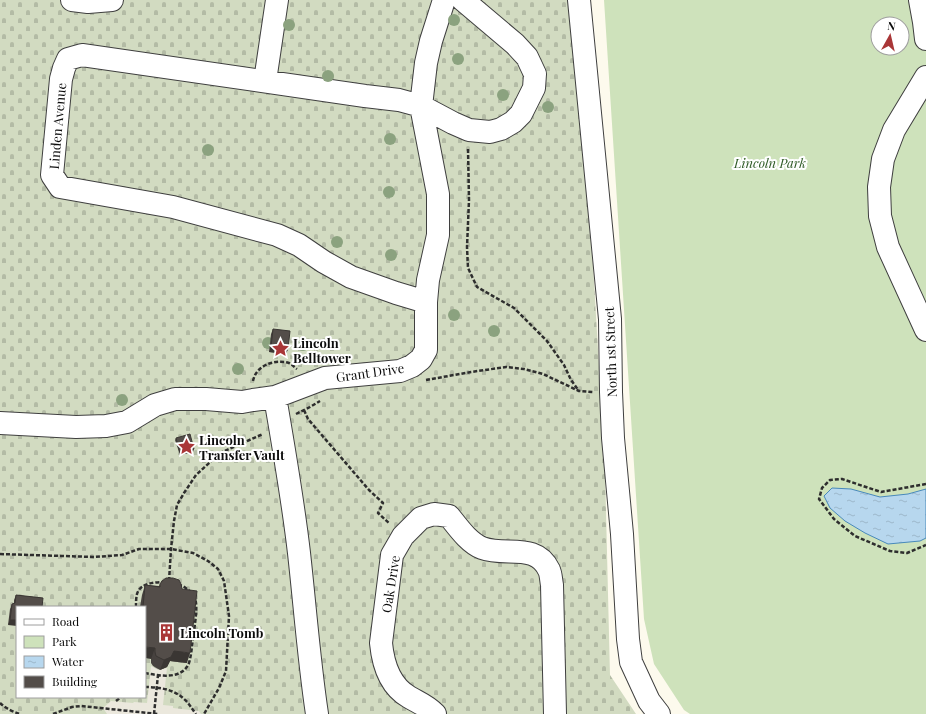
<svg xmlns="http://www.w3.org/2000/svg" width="926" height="714" viewBox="0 0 926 714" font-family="'Playfair Display',serif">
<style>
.green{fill:#cee2bb;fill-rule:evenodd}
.cemetery{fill:url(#cemetery-stones);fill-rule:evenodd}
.plaza{fill:#ebe8dd}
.water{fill:url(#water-ripples);stroke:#4889bb}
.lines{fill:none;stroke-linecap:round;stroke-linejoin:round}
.minor-casing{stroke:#3f3f3f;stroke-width:24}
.path{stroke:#2e2e2e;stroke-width:2.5;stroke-dasharray:4 2;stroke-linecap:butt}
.minor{stroke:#fff;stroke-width:22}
.tree{fill:#8ba27f}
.wall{fill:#47423f}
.shaded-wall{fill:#3a3633}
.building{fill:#534d49;stroke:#3a3633}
.labels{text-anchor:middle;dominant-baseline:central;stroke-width:4;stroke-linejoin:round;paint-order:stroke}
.street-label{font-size:13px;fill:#0c0c0c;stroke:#fff}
.park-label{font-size:13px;font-style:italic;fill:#2e5a25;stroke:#fff}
.poi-label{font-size:13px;font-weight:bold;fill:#0c0c0c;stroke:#fff;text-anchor:start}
</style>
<defs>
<pattern id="cemetery-stones" width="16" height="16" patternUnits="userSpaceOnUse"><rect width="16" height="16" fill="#d2dbc1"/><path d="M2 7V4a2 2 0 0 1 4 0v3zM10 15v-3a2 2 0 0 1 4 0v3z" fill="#b3bba5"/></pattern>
<pattern id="water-ripples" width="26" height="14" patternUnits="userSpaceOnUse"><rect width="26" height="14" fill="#b7d7ee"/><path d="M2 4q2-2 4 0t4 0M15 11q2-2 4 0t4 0" fill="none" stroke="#9cb7cb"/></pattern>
</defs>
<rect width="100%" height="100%" fill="#fdfaed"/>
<path class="green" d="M604,0H926V714H690L684,710L654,664L644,619ZM878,24H902V48H878Z"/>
<path class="cemetery" d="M0,0H569L593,264L605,470L610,675L636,714H0ZM17,607H145V697H17Z"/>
<path class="plaza" d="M151,666L159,670L167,668L163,705L173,706V708L199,711L201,714H107L103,708L111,701L133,703L134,702L147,703Z"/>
<path class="water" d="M832,488L851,489L880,497L908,494L926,489V538L920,541L888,544L865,533L845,521L830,508L824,496Z"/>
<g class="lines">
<defs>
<path id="minor" d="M72,0L88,2L112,0
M579,0L610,319L611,392L613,438L622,534L628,639L631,662L649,701L659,714
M920,0L924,22L926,39
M926,77L894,130L883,159L879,187L880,216L888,247L926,330
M265,81L277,0
M426,302L396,293L351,277L324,262L299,245L277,235L173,207L60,187L52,175L61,79L64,68L68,59L82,55L365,96L399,100L421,106L453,123L469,130L490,132L501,129L513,122L521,114L534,88L535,74L527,57L515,44L463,0
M275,397C284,449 293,501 299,553C305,607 309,661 317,714
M0,423L76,427L106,426L127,422L155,405L175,399H206L242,402L253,400L275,397L325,378L400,371L412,366L421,359L426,350V302L428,280L438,235V194L421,106L426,63L431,41L444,0
M435,714C426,705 419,703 409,697C390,686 383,664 381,643L392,555L403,536L421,518L434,514L449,516C458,527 468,542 482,548C506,557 536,542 549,570C551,574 551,580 552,585L555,714"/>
</defs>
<use href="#minor" class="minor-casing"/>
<path class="path" d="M468,149L469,200L467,247L468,268L477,287L514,308L547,341L564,365L571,380L579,391
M426,380L471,372L506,367L524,369L543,374L579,391L593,392
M253,381C256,365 275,359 289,363C292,364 294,367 297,369
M304,410L308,419L369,490L383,503L378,513L390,524
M296,414L310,407L320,401
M926,484L881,492L842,479L830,480L822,488L819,499L834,519L855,536L890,551L907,553L926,545
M0,554L94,557L122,555L139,549H171L193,553L208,561L218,569L224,581L229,616L226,671L219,688L204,714
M169,581L171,549L174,521L177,505L184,493L196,475L220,453L263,434
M178,585L183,586L191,592
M136,607C136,603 136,598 137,594C140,583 155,582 165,582
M145,673C160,676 182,680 189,663C192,653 192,642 194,632C195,621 198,608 195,598
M145,687C158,687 174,689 184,699C189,703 192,709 196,714
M116,701L121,697
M0,703C5,708 13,712 20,714
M53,714L72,707L81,706L158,714
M154,714L158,675"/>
<use href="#minor" class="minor"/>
</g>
<g class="tree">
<circle cx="454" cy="20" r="6"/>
<circle cx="289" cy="25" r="6"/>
<circle cx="458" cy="59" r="6"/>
<circle cx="328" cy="76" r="6"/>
<circle cx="503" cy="95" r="6"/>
<circle cx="548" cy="107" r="6"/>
<circle cx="390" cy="139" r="6"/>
<circle cx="208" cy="150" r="6"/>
<circle cx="389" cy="192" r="6"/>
<circle cx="337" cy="242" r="6"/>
<circle cx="391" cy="255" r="6"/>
<circle cx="454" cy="315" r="6"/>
<circle cx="494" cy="331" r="6"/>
<circle cx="268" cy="343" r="6"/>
<circle cx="303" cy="345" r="6"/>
<circle cx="238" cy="369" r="6"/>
<circle cx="122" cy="400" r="6"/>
</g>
<path class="wall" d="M273,329L288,349L286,354L269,352L271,334Z
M176,438L193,452L180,455L175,440Z
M160,584L187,663L170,661L167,667L160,670L153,666L151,663V659L145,607H140L142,595L145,585L159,586Z
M16,595L43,598L8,625L10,609L12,604H14V600Z"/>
<path class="shaded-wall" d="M271,347L288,349L286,354L269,352Z
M194,449L193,452L180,455V453Z
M10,620H17V626L8,625Z
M145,647L155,648L151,659L145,658Z
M174,651L190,653L187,663L170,661L167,667L160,670L164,660Z"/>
<path class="building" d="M273,329L290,331L288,349L271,347Z
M190,434L194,449L180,453L176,438Z
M166,578H173L179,580L181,584L182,589L197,591L190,653L174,651L171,657L164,660L156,656L155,652V648L145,647V607H143L145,585L160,587V584L162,581Z
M16,595L43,598L42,607H17V620H10L12,604L15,603Z"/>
<defs>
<symbol id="sight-bare" viewBox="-9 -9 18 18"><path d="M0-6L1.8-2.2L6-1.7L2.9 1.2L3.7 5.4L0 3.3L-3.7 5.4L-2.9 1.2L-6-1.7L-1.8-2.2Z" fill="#a93637" stroke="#fff" stroke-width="2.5" paint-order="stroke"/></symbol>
<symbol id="building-bare" viewBox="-9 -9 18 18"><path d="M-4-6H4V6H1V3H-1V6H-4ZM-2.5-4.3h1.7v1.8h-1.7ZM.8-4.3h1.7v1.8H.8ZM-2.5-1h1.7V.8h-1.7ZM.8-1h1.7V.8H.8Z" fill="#a93637" stroke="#fff" stroke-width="2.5" paint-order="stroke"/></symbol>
</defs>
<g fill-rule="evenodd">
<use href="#sight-bare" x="268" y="336" width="25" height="25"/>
<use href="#sight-bare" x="174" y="434" width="25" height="25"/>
<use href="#building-bare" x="154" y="620" width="25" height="25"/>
</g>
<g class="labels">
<g class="street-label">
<text transform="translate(57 126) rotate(-85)">Linden Avenue</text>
<text transform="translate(610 352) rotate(-92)">North 1st Street</text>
<text transform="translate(370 372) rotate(-8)">Grant Drive</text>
<text transform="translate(390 584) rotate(-81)">Oak Drive</text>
</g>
<g class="park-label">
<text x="770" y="162">Lincoln Park</text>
</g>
<g class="poi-label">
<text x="293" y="342">Lincoln<tspan x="293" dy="15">Belltower</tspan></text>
<text x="199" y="439">Lincoln<tspan x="199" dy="15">Transfer Vault</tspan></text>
<text x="180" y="632">Lincoln Tomb</text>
</g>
</g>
<rect x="16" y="606" width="130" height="92" fill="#ffffff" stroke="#9e9e9e"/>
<rect x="24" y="619" width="20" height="6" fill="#ffffff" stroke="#9e9e9e"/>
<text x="52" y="626" font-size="12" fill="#0c0c0c">Road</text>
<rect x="24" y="636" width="20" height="12" fill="#cee2bb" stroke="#9e9e9e"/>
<text x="52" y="646" font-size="12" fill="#0c0c0c">Park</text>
<rect x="24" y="656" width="20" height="12" fill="url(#water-ripples)" stroke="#9e9e9e"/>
<text x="52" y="666" font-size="12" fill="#0c0c0c">Water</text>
<rect x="24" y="676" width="20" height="12" fill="#534d49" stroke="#9e9e9e"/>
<text x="52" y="686" font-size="12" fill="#0c0c0c">Building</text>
<g transform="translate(890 36) rotate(8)"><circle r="19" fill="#ffffff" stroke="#9e9e9e"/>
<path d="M0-3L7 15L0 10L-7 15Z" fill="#a93637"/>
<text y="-6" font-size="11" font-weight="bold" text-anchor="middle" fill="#0c0c0c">N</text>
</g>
</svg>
